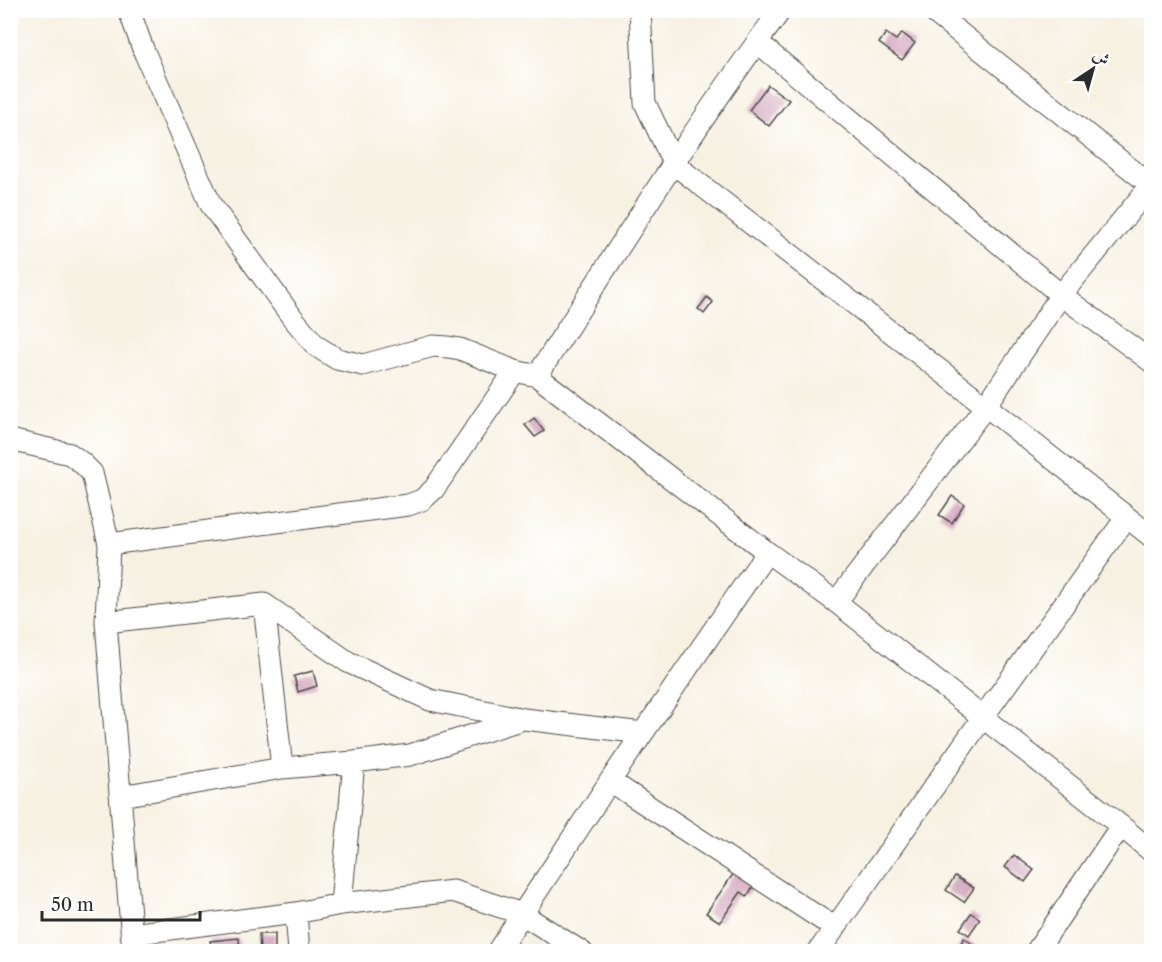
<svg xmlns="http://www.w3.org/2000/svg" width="1162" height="962" viewBox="0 0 1162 962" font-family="'Libre Caslon Text',Amiri,serif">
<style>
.building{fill:#d1a3bc}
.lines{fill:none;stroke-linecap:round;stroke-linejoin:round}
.minor-casing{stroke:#4a4946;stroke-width:23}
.minor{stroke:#fff;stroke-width:21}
</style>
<rect width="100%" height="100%" fill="#fff"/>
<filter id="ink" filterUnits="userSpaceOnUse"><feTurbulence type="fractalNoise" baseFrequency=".0167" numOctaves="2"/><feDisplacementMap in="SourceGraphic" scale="12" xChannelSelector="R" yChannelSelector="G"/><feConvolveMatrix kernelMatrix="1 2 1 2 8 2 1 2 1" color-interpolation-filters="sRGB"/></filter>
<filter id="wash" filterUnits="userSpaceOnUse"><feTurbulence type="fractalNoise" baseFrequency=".008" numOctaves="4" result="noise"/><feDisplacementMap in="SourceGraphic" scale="24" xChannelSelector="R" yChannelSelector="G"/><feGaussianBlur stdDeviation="1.35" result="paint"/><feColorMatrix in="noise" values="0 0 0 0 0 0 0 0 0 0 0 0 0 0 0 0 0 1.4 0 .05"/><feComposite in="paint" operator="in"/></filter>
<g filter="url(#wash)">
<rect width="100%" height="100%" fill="#f7f1e2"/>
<g id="blocks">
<path class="building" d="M886,33L896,40L902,33L915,43L902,60L879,43Z
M768,85L789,100L769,126L749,110Z
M707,297L713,302L704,314L698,309Z
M534,418L544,431L535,437L525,425Z
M952,496L964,504L952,523L939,515Z
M313,671L317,686L298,692L294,676Z
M1014,855L1034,870L1025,882L1005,867Z
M738,867L758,880L747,896L741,892L720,922L706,913Z
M955,876L974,888L964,902L946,890Z
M971,913L980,919L969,935L960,929Z
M259,934H275V952H260Z
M239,938L240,952H212L210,941Z
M964,938L984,952H958L956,950Z"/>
</g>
</g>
<g filter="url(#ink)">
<use href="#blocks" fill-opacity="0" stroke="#4a4946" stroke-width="1.5"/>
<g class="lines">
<defs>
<path id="minor" d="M129,10L143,49L211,205L292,317L316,346L337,359L363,365L433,346L448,347L460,349L515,371
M640,10L645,103L674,164L986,406L1152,537
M931,10L1152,186
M757,42L1061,295L1152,362
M537,376C616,253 693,127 781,10
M10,440L70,454L82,463L92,473L109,544L106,622L133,952
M109,544L408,505L422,500L434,489L515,371L537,376L767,552L836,602L1121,826L1152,852
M836,602L986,406L1061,295L1152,184
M264,604L282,768
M106,622L264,604L348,662L430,700L524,719L643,733
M610,781L835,928
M121,796L282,768L354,762L410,755L520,720
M341,904L354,762
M296,913L299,952
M131,934L296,913L341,904L453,891L522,914L582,952
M497,952L610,781L767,552
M818,952L983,717L1126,518
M1036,952L1121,826"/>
</defs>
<use href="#minor" class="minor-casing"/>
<use href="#minor" class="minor"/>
</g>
</g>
<rect width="1162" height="962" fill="none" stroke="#fff" stroke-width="36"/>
<g transform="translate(1093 69) rotate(36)" stroke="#ffffff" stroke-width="4.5" paint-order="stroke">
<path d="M0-4.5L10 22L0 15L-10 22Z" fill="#2b2b2b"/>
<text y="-9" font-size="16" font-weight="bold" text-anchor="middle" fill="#2b2b2b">ش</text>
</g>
<path d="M42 911v9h158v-9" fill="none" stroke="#2b2b2b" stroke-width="3"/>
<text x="51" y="911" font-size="18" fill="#2b2b2b" stroke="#ffffff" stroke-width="4.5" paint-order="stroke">50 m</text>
</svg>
